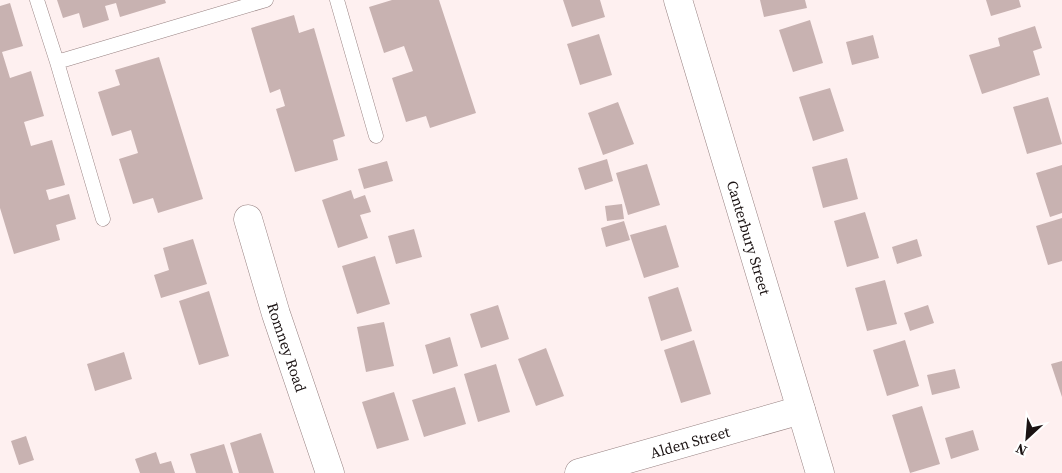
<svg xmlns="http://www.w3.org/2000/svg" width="1062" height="473" viewBox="0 0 1062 473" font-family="'Source Serif 4',serif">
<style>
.building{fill:#c8b2b1}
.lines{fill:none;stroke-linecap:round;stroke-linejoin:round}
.service-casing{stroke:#978282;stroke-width:15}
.minor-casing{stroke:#978282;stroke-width:29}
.service{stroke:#fff;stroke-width:14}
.minor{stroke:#fff;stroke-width:28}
.labels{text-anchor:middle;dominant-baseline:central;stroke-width:4.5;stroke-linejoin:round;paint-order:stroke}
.street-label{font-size:15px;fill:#1b1313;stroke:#fff}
</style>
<rect width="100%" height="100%" fill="#fef0f0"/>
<path class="building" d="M57,0H165L166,3L120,17L116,3L105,6L109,20L83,28L79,13L63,18Z
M392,0H439L476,113L430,128L426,116L406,122L392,78L413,71L404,46L384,53L369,7Z
M563,0H600L605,17L572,27Z
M760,0H805L807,8L764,17Z
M986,0H1019L1021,7L991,16Z
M10,3L23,46L2,52L10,78L31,71L44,116L24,122L31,146L52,140L65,185L46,190L49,200L69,194L76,219L56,225L60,240L14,254L0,208V6Z
M294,15L299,33L314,28L345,136L333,140L338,160L295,172L276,109L285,106L280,89L270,93L251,28Z
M810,20L823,63L793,72L779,30Z
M1035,26L1042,48L1033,51L1040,75L982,94L969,55L1000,46L998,38Z
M599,34L612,75L580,85L567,44Z
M873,35L879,58L852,65L846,42Z
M159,57L203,199L158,213L153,198L133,204L119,159L138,153L131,130L112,136L98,92L120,85L115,70Z
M830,88L844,131L813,141L799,97Z
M1048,97L1062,144L1027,154L1013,107Z
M618,102L634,144L603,155L588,113Z
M847,158L858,199L823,208L812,167Z
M607,159L613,181L585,190L578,168Z
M387,161L393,181L364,189L358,169Z
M647,164L660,205L628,215L616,173Z
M1062,165V213L1050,217L1036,173Z
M351,190L354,199L365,195L371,212L360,215L368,238L338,248L322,200Z
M622,204L624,219L607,221L605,206Z
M865,212L879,258L847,267L834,221Z
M1062,218V261L1048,265L1036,226Z
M624,221L630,240L606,247L601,228Z
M666,225L679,267L644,278L630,235Z
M414,229L422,257L396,264L388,236Z
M193,239L207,284L161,298L154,275L169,270L163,248Z
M917,239L922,256L897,264L892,247Z
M375,256L390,304L357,314L342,266Z
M885,280L897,324L867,331L855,288Z
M678,287L692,331L661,341L648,297Z
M209,291L229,356L199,365L179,301Z
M498,305L509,339L481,348L470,314Z
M928,305L934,323L910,331L904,313Z
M384,322L394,366L366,372L357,327Z
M450,337L458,366L433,374L425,345Z
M694,340L711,394L681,403L664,350Z
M905,340L919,386L887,396L873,350Z
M546,348L564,396L536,406L518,359Z
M124,352L132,379L95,391L87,364Z
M1062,361V397L1051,364Z
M496,364L510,412L478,422L464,374Z
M955,369L960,388L932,395L927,375Z
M455,387L466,424L424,437L412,400Z
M394,392L409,440L377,449L362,402Z
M922,406L940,464L910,473L892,415Z
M973,430L979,450L951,459L945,438Z
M261,433L274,473H239L230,443Z
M26,436L34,460L19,465L11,441Z
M224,444L233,473H196L190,454Z
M156,452L160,464L171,461L175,473H140L135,459Z"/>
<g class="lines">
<defs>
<path id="service" d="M37,0L57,62L103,219
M337,0L376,136
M57,62L266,0"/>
<g id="minor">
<path id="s1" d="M678,0L820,473"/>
<path id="s2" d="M248,219L276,314L330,473"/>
<path id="s3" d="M579,473L801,410"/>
</g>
</defs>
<use href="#service" class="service-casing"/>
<use href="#minor" class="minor-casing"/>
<use href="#service" class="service"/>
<use href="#minor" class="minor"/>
</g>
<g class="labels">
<g class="street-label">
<text stroke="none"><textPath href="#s1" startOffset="248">Canterbury Street</textPath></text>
<text stroke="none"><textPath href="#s2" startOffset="134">Romney Road</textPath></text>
<text stroke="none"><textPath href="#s3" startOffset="115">Alden Street</textPath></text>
</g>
</g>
<g transform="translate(1027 438) rotate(206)" stroke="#ffffff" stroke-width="4" paint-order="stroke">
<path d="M0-4L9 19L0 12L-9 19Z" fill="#1b1313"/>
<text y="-8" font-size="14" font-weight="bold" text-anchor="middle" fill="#1b1313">N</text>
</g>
</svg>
